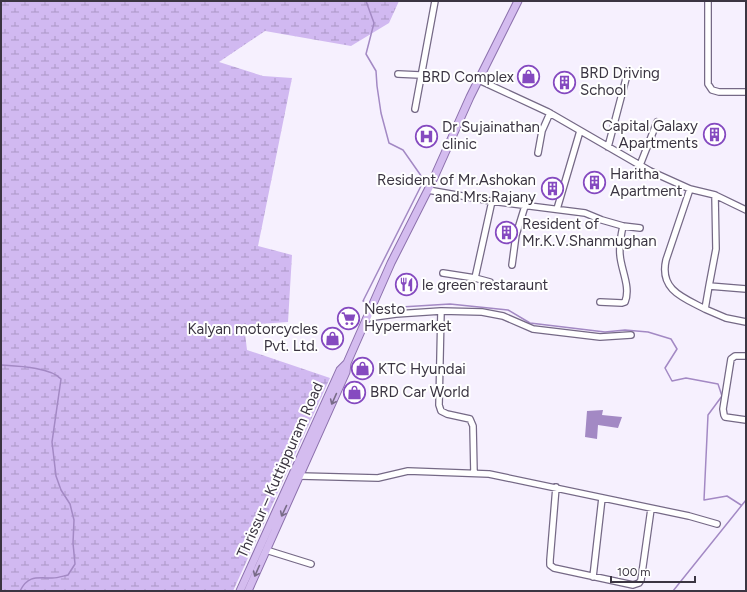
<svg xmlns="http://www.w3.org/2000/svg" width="747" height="592" viewBox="0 0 747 592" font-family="Figtree,sans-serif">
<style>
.wetland{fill:url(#wetland-marsh)}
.water{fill:#a389c4}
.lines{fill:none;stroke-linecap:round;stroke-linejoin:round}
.stream{stroke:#a389c4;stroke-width:1.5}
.minor-casing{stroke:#756986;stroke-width:8}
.major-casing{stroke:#8c70ac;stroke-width:9}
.minor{stroke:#fff;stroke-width:5.5}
.major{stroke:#d4bcef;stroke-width:7}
.oneway{stroke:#786b87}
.labels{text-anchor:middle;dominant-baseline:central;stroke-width:4;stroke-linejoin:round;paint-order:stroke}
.poi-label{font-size:15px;fill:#3b3542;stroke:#fff;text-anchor:start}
.street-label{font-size:15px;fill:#3b3542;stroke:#fff}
</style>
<defs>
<pattern id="wetland-marsh" width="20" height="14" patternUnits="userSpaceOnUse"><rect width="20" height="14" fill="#d1b9f1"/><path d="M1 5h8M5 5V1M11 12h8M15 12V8" fill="none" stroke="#ab97c5"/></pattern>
</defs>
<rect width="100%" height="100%" fill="#f6f0fe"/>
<path class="wetland" d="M1,1H399L389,23L351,46L265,31L219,62L263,76L292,78L258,246L292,255L288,322L244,325L247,350L330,378L233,591H1Z"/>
<path class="water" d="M603,410L602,415L622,417L618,428L598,425L597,439L585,437L587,411Z"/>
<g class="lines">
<path class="stream" d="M366,1L374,23L366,54L376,71L377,86L381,113L389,143L403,150L424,180L363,301L368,303
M378,306L385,308L450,304L508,310L530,323L605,332L625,330L648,332L671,339L677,349L665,368L672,381L686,378L718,384L722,396L708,415L704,500L727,496L741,505
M1,365C16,366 51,367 61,379L52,442L56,476L61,490L70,504L74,520L73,543L75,564L68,575C63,576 58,578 52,578C37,578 28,575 20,591
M673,591L746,500"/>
<defs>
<path id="minor" d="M708,1V84L712,90L719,92H746
M398,74L420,75
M479,80L548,112L650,171L690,189L715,195L746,210
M415,109L435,1
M608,147L628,71
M538,153L542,131L550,113
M640,165L657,122
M690,189L666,260C659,290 684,298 705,309
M428,190L491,201L585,213L602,220L623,226C621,235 619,245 620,255C621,270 631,287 625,302L622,303L600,302
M715,195L716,249L709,286L746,289
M557,209L580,131
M623,226L640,228
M512,265L516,235L525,206
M443,273L475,278L492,201
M475,278L490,282
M709,286L705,309L726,318L746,322
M441,311L439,405L441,411L447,414L470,419L473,426L474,473
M367,318L396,314L441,311L482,312L503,316L533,329L600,337L631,335
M746,356H735L731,359L723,409L724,415L725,417L746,420
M300,476L378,478L408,471L489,474L689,516L717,524
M556,487L550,560V565L554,568L633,585L639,583L641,580L651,509
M266,550L311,564
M593,577L602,498"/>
<path id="major" d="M240,591L340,370L347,363
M248,591L346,372L347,363L391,263L432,182L470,97L518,1"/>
</defs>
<use href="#minor" class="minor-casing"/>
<use href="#major" class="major-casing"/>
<use href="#minor" class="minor"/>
<use href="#major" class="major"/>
</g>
<defs><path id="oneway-shaft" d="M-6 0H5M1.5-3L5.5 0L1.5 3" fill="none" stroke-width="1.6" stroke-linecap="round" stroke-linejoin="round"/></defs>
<g class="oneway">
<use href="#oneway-shaft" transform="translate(334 399) rotate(114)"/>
<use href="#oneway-shaft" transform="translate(284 511) rotate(115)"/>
<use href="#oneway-shaft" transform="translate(257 571) rotate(114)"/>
</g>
<defs>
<symbol id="shop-ring" viewBox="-11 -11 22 22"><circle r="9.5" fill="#fff" stroke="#854ac0" stroke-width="1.5"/><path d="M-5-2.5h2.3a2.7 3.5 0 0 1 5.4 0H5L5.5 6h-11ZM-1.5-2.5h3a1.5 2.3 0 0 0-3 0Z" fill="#854ac0"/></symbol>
<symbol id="building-ring" viewBox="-11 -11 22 22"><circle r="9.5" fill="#fff" stroke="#854ac0" stroke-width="1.5"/><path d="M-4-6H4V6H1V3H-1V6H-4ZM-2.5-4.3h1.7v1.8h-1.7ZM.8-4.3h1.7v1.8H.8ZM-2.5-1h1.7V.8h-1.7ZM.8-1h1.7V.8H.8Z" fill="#854ac0"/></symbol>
<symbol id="hospital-ring" viewBox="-11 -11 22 22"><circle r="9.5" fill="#fff" stroke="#854ac0" stroke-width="1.5"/><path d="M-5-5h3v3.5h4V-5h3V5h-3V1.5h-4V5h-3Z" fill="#854ac0"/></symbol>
<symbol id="restaurant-ring" viewBox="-11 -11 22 22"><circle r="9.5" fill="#fff" stroke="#854ac0" stroke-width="1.5"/><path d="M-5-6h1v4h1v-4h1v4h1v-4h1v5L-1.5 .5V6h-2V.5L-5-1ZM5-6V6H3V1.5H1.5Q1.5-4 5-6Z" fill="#854ac0"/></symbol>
<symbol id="supermarket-ring" viewBox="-11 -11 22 22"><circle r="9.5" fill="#fff" stroke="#854ac0" stroke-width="1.5"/><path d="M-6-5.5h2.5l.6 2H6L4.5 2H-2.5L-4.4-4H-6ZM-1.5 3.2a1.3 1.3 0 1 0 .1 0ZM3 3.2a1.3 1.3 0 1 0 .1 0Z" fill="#854ac0"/></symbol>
</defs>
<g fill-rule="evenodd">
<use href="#shop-ring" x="516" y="64" width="25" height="25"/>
<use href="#building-ring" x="552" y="70" width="25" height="25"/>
<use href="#building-ring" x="702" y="122" width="25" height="25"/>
<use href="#hospital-ring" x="414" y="124" width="25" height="25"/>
<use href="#building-ring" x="582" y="170" width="25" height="25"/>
<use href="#building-ring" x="540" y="176" width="25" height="25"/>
<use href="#building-ring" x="494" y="220" width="25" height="25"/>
<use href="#restaurant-ring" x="394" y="272" width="25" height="25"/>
<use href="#supermarket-ring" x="336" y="306" width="25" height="25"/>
<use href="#shop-ring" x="320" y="326" width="25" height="25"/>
<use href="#shop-ring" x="350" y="356" width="25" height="25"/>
<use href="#shop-ring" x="342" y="380" width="25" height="25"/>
</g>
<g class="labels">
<g class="poi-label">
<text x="580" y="73">BRD Driving<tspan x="580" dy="17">School</tspan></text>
<text x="514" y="77" text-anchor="end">BRD Complex</text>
<text x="698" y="126" text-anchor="end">Capital Galaxy<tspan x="698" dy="17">Apartments</tspan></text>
<text x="442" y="127">Dr Sujainathan<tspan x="442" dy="17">clinic</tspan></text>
<text x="610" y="174">Haritha<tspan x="610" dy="17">Apartment</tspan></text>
<text x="536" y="180" text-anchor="end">Resident of Mr.Ashokan<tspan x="536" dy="17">and Mrs.Rajany</tspan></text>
<text x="522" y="224">Resident of<tspan x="522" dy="17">Mr.K.V.Shanmughan</tspan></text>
<text x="422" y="285">le green restaraunt</text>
<text x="364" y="309">Nesto<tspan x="364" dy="17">Hypermarket</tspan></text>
<text x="318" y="329" text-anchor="end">Kalyan motorcycles<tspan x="318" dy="17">Pvt. Ltd.</tspan></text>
<text x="378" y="369">KTC Hyundai</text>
<text x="370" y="392">BRD Car World</text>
</g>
<g class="street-label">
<text transform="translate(280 470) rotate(-66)">Thrissur – Kuttippuram Road</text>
</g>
</g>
<rect width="747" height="592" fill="none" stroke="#3b3542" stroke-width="4"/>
<path d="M611 576v6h84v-6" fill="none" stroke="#3b3542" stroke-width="2"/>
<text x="617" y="576" font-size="12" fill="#3b3542" stroke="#ffffff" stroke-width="3" paint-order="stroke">100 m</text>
</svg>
